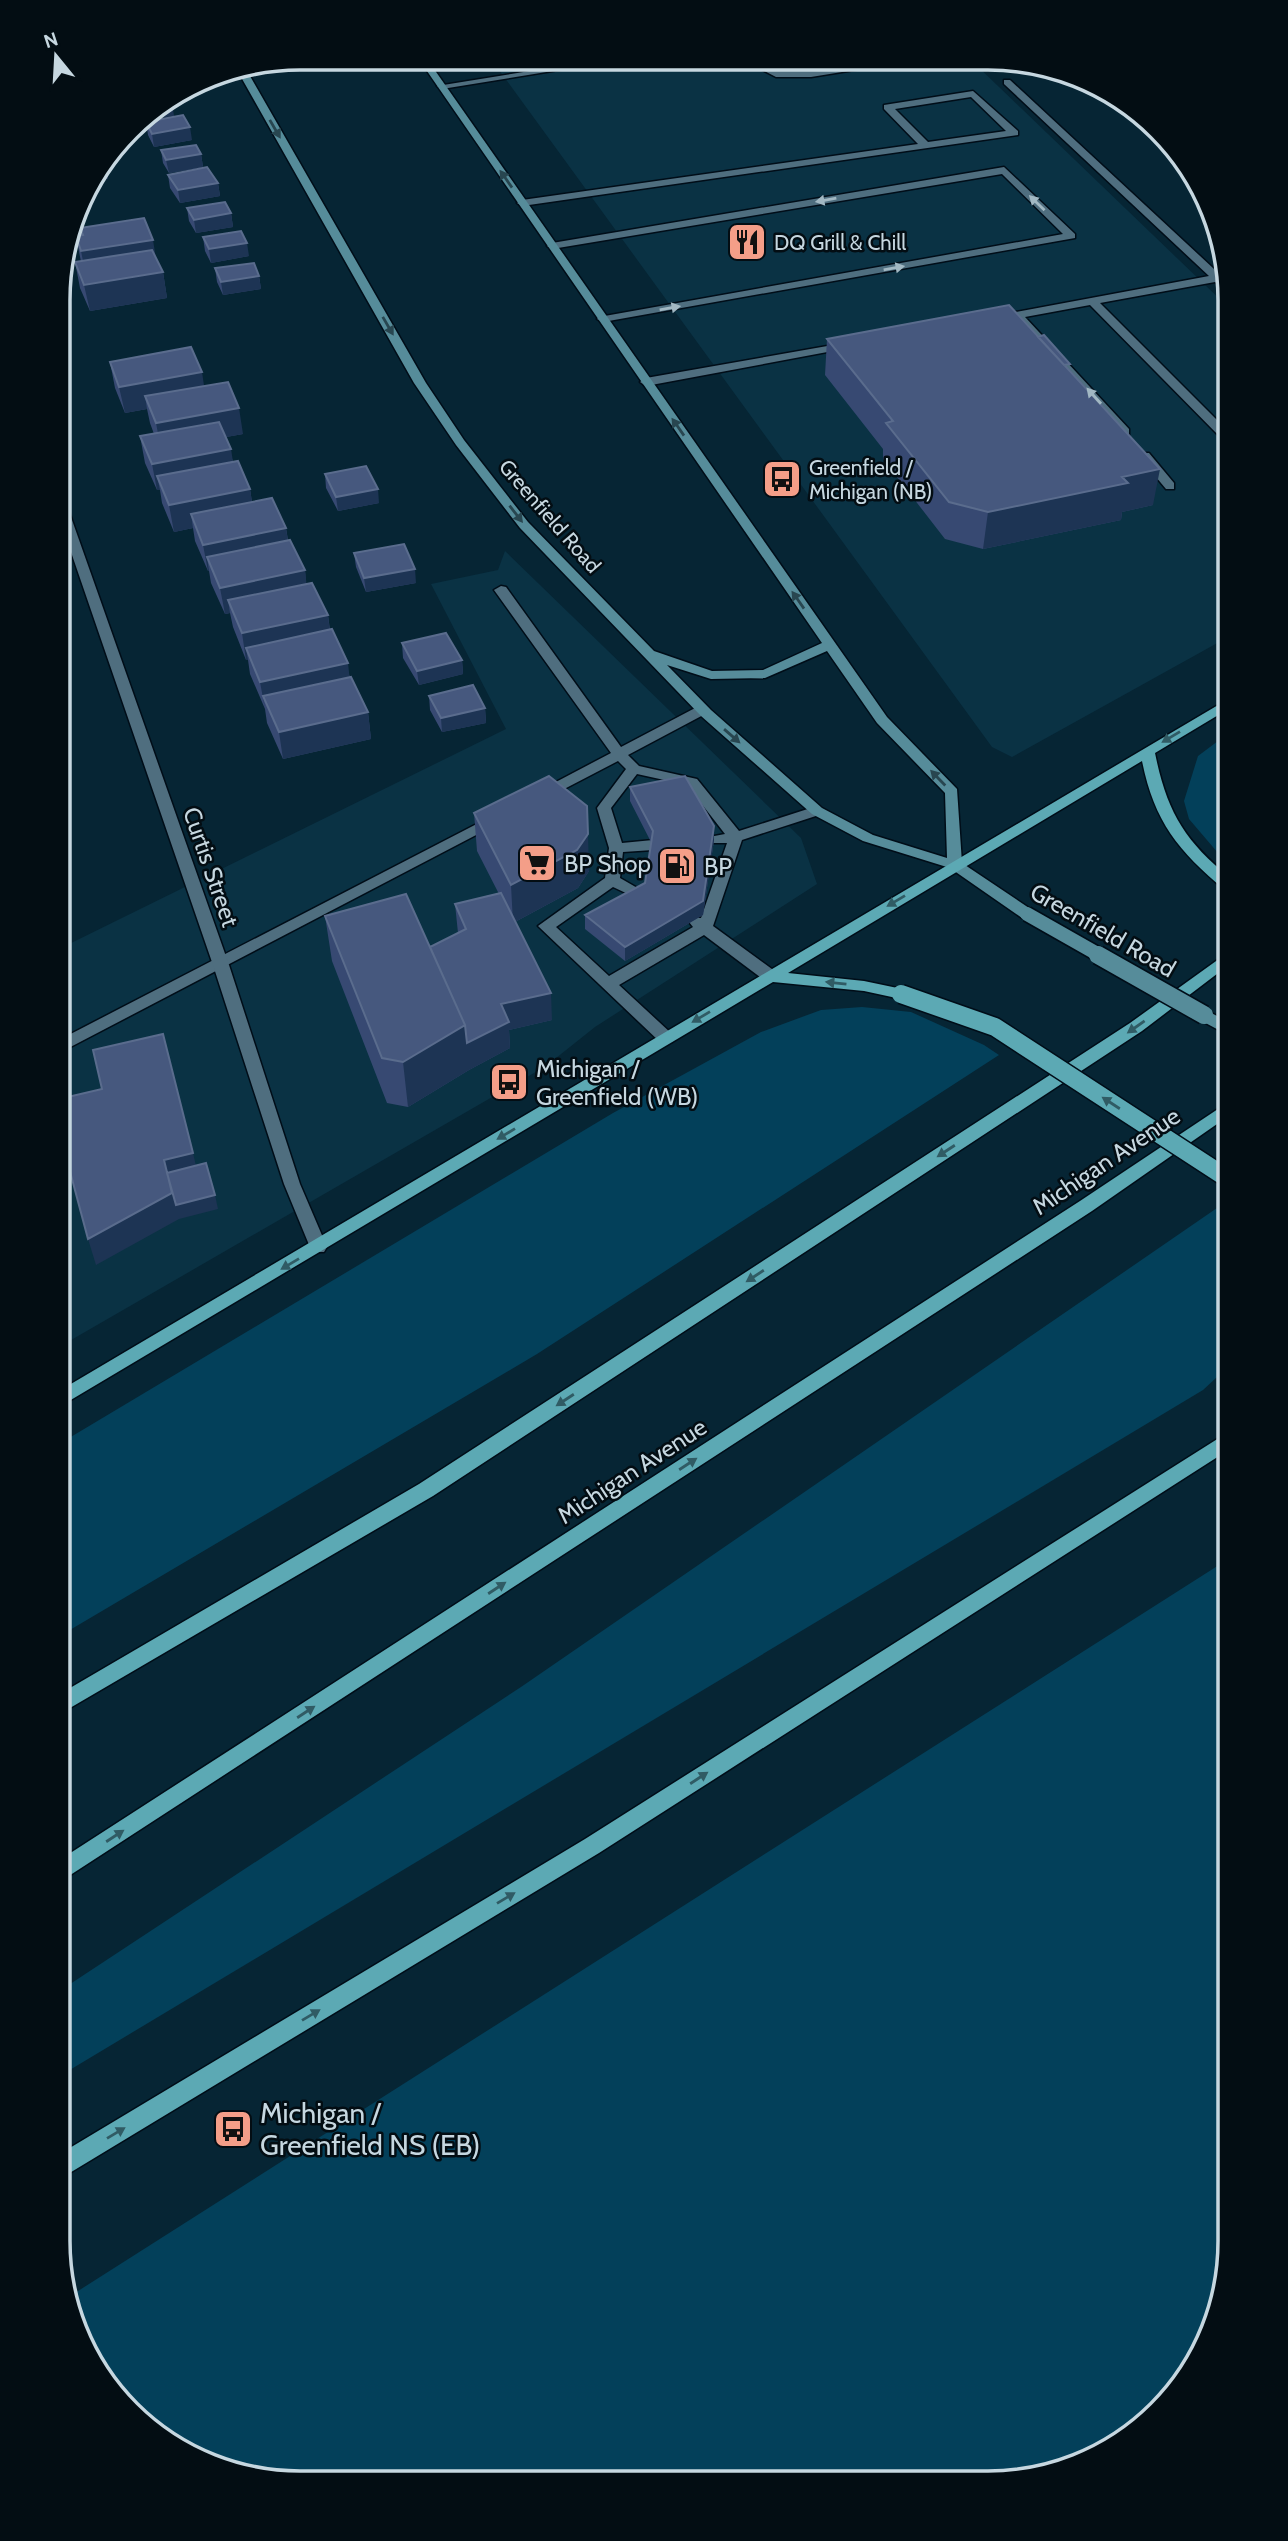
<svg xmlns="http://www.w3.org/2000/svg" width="1288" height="2541" viewBox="0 0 1288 2541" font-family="Cabin,sans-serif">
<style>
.built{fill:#0a3244}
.green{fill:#03405a}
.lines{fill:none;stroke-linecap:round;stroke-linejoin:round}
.service-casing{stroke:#000d18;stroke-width:3}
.minor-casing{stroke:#000d18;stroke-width:3}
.secondary-casing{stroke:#000d18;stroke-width:3}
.primary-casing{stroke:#000d18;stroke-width:3}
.service{fill:#4f6e7f;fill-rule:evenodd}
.minor{fill:#4f6e7f;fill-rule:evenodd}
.secondary{fill:#568c9a;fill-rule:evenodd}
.primary{fill:#5ca9b4;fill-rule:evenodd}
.secondary-bridge-far1-casing{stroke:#000d18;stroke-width:17;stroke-linecap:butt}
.secondary-bridge-casing{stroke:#000d18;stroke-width:21;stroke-linecap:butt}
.primary-bridge-casing{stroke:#000d18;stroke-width:21;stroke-linecap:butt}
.secondary-bridge-far1{stroke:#568c9a;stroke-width:14}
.secondary-bridge{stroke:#568c9a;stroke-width:18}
.primary-bridge{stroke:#5ca9b4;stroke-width:18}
.wall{fill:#374972}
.shaded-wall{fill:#1d3454}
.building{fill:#46587e;stroke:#5a6c8d;stroke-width:2}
.oneway{fill:#284650}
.oneway2{fill:#a2b8c3}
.oneway3{fill:#305b64}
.labels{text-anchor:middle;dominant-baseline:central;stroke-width:5;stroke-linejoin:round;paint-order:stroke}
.far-poi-label{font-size:21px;fill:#c6d7e0;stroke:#030d13;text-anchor:start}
.far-street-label{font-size:21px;fill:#c6d7e0;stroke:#030d13}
.poi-label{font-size:24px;fill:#c6d7e0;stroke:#030d13;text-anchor:start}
.street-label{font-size:24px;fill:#c6d7e0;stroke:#030d13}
.near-poi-label{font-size:28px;fill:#c6d7e0;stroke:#030d13;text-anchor:start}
.rim{fill:none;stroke:#c6d7e0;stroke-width:3.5}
</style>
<rect width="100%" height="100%" fill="#062534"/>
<path class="built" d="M491,59L973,62L1230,309V636L1012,757L992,747Z
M505,551L801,838L817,884L595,1027L546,1066L59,1347V949L506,729L431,584L498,570Z"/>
<path class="green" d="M1230,732V867L1189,819L1184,801L1198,756Z
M862,1007L911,1012L984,1045L999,1055L537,1354L58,1637L59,1444L613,1113L761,1032L821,1010Z
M1217,1208L1230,1232V1365L1203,1390L58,2077V1992L521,1687Z
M1230,1558V2258L1212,2334L1180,2389L1123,2442L1066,2471L988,2483L268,2481L207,2465L140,2423L70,2319L67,2298Z"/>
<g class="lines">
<defs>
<path id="service" d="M598,60H620L442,89L437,86Z
M745,61C761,60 772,71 787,71C826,71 864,61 904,62L811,77H776Z
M1004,80H1010L1227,281L1228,291L1215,282L1100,303L1230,433V444L1226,443L1090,305L1025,317L1129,429V435H1121L1014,319L994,322L988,319L994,316L1209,276L1004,84Z
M973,91L1018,131V135L522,206L517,203L522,200L918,144L884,109V105ZM971,97L1006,131L928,142L895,109Z
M1004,167L1075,234V238L603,322L597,319L599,317L1063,234L1002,174L552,249L547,246L552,243Z
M850,342L854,343V347L646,386L640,382L646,378Z
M1141,453H1149L1174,483V489H1166L1141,459Z
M501,586L506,587L621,747L697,707H707V713L628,755L639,766L697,779L739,831L817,806L824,811L822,814L742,840L713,926L776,972L778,976L776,980H764L704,935L619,985L672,1034L674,1038L672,1042H660L538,926L605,878L609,848L597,808L626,769L618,761L545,799H535V793L611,753L494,590ZM637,774L687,785L725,834L709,837V843H727L701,918H692L689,922L693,927L609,976L556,927L613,887L645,902L653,897L620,878L623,852L653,850L660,845L653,840L622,843L611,808Z
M496,814L501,816V822L59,1053V1040Z"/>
<path id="minor" d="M60,499L66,503L229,965L300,1184L327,1247L324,1252H312L284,1184L213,965L60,520Z"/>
<path id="secondary" d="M418,58L427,59L887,717L957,789L962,863L1032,910L1035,914L1032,918H1022L950,868L863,841L812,814L701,716L520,528L456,445L414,383L237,70L246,69L426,383L464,440L528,522L654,651L712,671L763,670L822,643ZM827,651L877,723L945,793L947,858L873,835L822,808L711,710L667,665L711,679L765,678Z
M1204,1009L1230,1023V1036L1198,1019L1196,1015L1198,1011Z"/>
<path id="primary" d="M1230,698V708L1155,753C1167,812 1184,840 1230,878V891L1225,890C1178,851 1154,821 1142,761L788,973L864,981L907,990L909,994L907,998L901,999L864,991L773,982L59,1407V1391Z
M1230,951V964L1142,1031L433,1496L58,1715V1695L419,1484L1130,1023Z
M1230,1101V1115L1092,1211L58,1883V1861L1080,1201Z
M1230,1431V1449L599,1853L58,2180V2155L585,1839Z"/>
</defs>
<use href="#service" class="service-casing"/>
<use href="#minor" class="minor-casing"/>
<use href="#secondary" class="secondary-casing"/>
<use href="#primary" class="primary-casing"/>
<use href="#service" class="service"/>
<use href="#minor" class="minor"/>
<use href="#secondary" class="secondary"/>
<use href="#primary" class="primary"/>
<defs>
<path id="secondary-bridge-far1" d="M1027,914L1101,956"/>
<path id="secondary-bridge" d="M1098,955L1204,1015"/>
<path id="primary-bridge" d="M901,994L995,1027L1230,1180"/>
</defs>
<use href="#secondary-bridge-far1" class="secondary-bridge-far1-casing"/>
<use href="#secondary-bridge" class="secondary-bridge-casing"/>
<use href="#primary-bridge" class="primary-bridge-casing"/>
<use href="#secondary-bridge-far1" class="secondary-bridge-far1"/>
<use href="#secondary-bridge" class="secondary-bridge"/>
<use href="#primary-bridge" class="primary-bridge"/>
</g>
<path class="wall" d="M146,122L192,140L154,147L148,135Z
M161,150L201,154L203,167L169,173L163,163Z
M168,175L218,183L220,196L180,203L170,188Z
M187,208L231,213L233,227L196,233L189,221Z
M80,228L156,258L163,272L167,298L90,311L80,288L75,262H81L76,236L81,235Z
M203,237L249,256L211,263L205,251Z
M215,268L259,276L261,289L223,295L217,282Z
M827,339L1069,371L1153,505L1122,512L1121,520L983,549L945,539L883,459V449L825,375Z
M1230,360V390L1225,384Z
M110,362L204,386L243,434L226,437L233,462L250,489L252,502L286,528L288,540L305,570L306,584L328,615L330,630L350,677L368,712L371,739L283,759L267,723L265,709L250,674L248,660H246L233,627L230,613L225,614L211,583L209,571H208L195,541L193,528L174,532L162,503L160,490H157L145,463L140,436L154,434L150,423L147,409L125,413L115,388Z
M325,474L379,503L338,511L326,488Z
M354,553L416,583L366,592L356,567Z
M402,643L462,660L463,674L419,685L403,658Z
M429,696L485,708L486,723L442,732L430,710Z
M630,787L714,840L703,915L625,961L585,929V915L645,883L651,842L630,801Z
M474,813L589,871L578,888L515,922L552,1020L509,1030L510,1048L469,1070L408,1107L387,1103L332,961L325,916L430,947L458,933L455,904L499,894L477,851Z"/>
<path class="shaded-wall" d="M172,103L174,116L138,121L140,118L161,105Z
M190,127L192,140L154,147L152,134Z
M201,154L203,167L169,173L166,160Z
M106,163L108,179L91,181Z
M218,183L220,196L180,203L178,190Z
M231,213L233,227L196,233L194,220Z
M153,240L157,265L86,276L81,251Z
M247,243L249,256L211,263L209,249Z
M163,272L167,298L90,311L84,285Z
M259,276L261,289L223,295L221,282Z
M202,372L206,399L145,396L147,409L125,413L119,387Z
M239,408L243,434L161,449L156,423Z
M231,449L235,475L157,476L160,490H157L152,464Z
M1160,469L1153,505L1122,512L1121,520L983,549L988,512L1122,477Z
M250,489L254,516L191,514L193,528L174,532L169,505Z
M378,489L379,503L338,511L336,497Z
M286,528L290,555L207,557L209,571H208L203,545Z
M415,569L416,583L366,592L364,578Z
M305,570L308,597L228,600L230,613L225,614L220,588Z
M328,615L331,642L246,648L248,660H246L242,633Z
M462,660L463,674L419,685L417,671Z
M348,663L351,690L263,696L265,709L260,682Z
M485,708L486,723L442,732L441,718Z
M368,712L371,739L283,759L279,732Z
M714,826V840L703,915L625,961V947Z
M588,834L589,871L578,888L513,923L511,885Z
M551,993L552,1020L509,1030L510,1048L469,1070L408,1107L403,1062L501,1004Z
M193,1153L199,1179L171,1187L164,1160Z
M172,1193L215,1195L218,1209L179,1219L96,1265L88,1239Z"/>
<path class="building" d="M170,99L172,103L161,105Z
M183,115L190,127L152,134L146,122Z
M196,145L201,154L166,160L161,150Z
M207,167L218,183L178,190L168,175Z
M225,202L231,213L194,220L187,208Z
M144,218L153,240L81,251L76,236L83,235L80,228Z
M241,231L247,243L209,249L203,237Z
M152,250L163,272L84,285L75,262Z
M254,263L259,276L221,282L215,268Z
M1009,305L1160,469L1122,477L1128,483L988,512L949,502L886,423L893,421L827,339Z
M1044,335L1070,364L1064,365L1038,337Z
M191,347L202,372L119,387L110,362Z
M228,382L239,408L156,423L145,396Z
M219,422L231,449L152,464L140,436Z
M238,461L250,489L169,505L157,476Z
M366,466L378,489L336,497L325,474Z
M272,498L286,528L203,545L191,514Z
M290,540L305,570L220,588L207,557Z
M404,544L415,569L364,578L354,553Z
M312,583L328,615L242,633L228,600Z
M332,629L348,663L260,682L246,648Z
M446,633L462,660L417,671L402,643Z
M351,677L368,712L279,732L263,696Z
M473,685L485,708L441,718L429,696Z
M549,776L587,806L588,834L577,850L511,885L474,813Z
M685,776L714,826L703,901L625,947L585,915L645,883L653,831L630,787Z
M501,893L551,993L501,1004L509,1022L467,1043L465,1025L430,947L466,929L455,904Z
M406,894L465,1025L403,1062L382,1058L325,916Z
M163,1034L193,1153L164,1160L172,1193L88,1239L59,1130V1099L102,1089L93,1050Z
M206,1163L215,1195L176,1205L167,1173Z"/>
<defs><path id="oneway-solid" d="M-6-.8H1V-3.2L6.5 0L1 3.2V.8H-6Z" transform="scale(1.75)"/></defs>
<g class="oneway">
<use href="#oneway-solid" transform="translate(275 129) rotate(60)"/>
<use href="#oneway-solid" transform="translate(506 179) rotate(-125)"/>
<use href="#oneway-solid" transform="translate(388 326) rotate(60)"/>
<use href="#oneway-solid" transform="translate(678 427) rotate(-125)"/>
<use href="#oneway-solid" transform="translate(516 514) rotate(52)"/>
<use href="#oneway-solid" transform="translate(798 600) rotate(-125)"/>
<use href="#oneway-solid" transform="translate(732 736) rotate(41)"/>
<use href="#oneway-solid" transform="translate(938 778) rotate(-134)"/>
</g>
<g class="oneway2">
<use href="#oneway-solid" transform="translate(826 200) rotate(170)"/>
<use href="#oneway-solid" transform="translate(1037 203) rotate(-136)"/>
<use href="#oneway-solid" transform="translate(894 268) rotate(-10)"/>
<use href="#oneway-solid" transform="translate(670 308) rotate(-10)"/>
<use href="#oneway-solid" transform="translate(1094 396) rotate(-132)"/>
</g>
<g class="oneway3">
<use href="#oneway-solid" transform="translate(1171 737) rotate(149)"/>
<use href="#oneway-solid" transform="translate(896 901) rotate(149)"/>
<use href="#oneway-solid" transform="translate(836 983) rotate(-174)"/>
<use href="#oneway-solid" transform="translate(701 1017) rotate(149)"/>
<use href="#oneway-solid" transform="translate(1136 1027) rotate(145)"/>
<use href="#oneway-solid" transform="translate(1111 1103) rotate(-147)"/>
<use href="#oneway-solid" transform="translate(506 1134) rotate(149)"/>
<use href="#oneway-solid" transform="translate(946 1151) rotate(147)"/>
<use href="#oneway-solid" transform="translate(290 1264) rotate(149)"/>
<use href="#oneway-solid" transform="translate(755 1276) rotate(147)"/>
<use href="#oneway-solid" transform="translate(565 1400) rotate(147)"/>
<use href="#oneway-solid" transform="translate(688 1464) rotate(-33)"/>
<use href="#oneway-solid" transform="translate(497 1588) rotate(-33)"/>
<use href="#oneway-solid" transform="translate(306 1712) rotate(-33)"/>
<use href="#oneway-solid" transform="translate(699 1778) rotate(-33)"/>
<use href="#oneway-solid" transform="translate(115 1836) rotate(-33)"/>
<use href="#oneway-solid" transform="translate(506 1898) rotate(-31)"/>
<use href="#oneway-solid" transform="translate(311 2015) rotate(-31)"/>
<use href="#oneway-solid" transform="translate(116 2133) rotate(-31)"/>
</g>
<defs>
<symbol id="restaurant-square" viewBox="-11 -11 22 22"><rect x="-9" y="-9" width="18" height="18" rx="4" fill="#f49e88" stroke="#030d13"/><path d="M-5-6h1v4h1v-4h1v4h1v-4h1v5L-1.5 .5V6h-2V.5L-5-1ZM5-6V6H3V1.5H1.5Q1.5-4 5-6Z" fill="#111"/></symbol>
<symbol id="bus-square" viewBox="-11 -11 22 22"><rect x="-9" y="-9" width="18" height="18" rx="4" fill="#f49e88" stroke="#030d13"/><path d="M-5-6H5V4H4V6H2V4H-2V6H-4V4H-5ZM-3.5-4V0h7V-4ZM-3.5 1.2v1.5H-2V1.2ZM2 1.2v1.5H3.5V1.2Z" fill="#111"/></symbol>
<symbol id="supermarket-square" viewBox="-11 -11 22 22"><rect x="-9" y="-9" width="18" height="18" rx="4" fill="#f49e88" stroke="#030d13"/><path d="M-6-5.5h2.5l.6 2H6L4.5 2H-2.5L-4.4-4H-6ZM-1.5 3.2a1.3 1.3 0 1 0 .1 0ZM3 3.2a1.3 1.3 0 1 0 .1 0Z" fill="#111"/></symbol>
<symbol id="fuel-square" viewBox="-11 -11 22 22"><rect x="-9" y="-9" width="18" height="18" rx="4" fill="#f49e88" stroke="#030d13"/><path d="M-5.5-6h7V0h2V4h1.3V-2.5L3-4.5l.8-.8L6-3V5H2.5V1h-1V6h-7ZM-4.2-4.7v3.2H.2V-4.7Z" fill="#111"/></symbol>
</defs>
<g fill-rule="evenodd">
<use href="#restaurant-square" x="725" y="220" width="44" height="44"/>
<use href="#bus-square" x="760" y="457" width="44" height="44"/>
<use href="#supermarket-square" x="515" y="841" width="44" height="44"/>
<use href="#fuel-square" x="655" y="844" width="44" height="44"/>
<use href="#bus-square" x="487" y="1060" width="44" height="44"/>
<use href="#bus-square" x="211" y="2107" width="44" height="44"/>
</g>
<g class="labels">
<g class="far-poi-label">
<text x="774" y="242">DQ Grill &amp; Chill</text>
<text x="809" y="467">Greenfield /<tspan x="809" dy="24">Michigan (NB)</tspan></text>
</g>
<g class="far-street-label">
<text transform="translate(550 516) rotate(49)">Greenfield Road</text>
</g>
<g class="poi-label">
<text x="564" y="863">BP Shop</text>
<text x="704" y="866">BP</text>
<text x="536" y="1068">Michigan /<tspan x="536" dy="28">Greenfield (WB)</tspan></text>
</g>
<g class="street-label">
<text transform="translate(211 867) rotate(71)">Curtis Street</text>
<text transform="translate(1103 930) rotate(30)">Greenfield Road</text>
<text transform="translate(1106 1161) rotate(-34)">Michigan Avenue</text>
<text transform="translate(632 1471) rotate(-33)">Michigan Avenue</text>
</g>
<g class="near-poi-label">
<text x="260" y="2113">Michigan /<tspan x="260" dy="32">Greenfield NS (EB)</tspan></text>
</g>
</g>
<path d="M0 0H1288V2541H0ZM300 70H988A230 230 0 0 1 1218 300V2241A230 230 0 0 1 988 2471H300A230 230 0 0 1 70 2241V300A230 230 0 0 1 300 70Z" fill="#030d13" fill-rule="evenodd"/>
<path class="rim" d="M300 70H988A230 230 0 0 1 1218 300V2241A230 230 0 0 1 988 2471H300A230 230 0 0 1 70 2241V300A230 230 0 0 1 300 70Z"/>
<g transform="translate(56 56) rotate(342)" stroke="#030d13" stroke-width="5" paint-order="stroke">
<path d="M0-5L12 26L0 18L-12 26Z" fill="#c6d7e0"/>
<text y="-10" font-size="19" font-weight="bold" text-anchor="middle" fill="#c6d7e0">N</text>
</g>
</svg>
